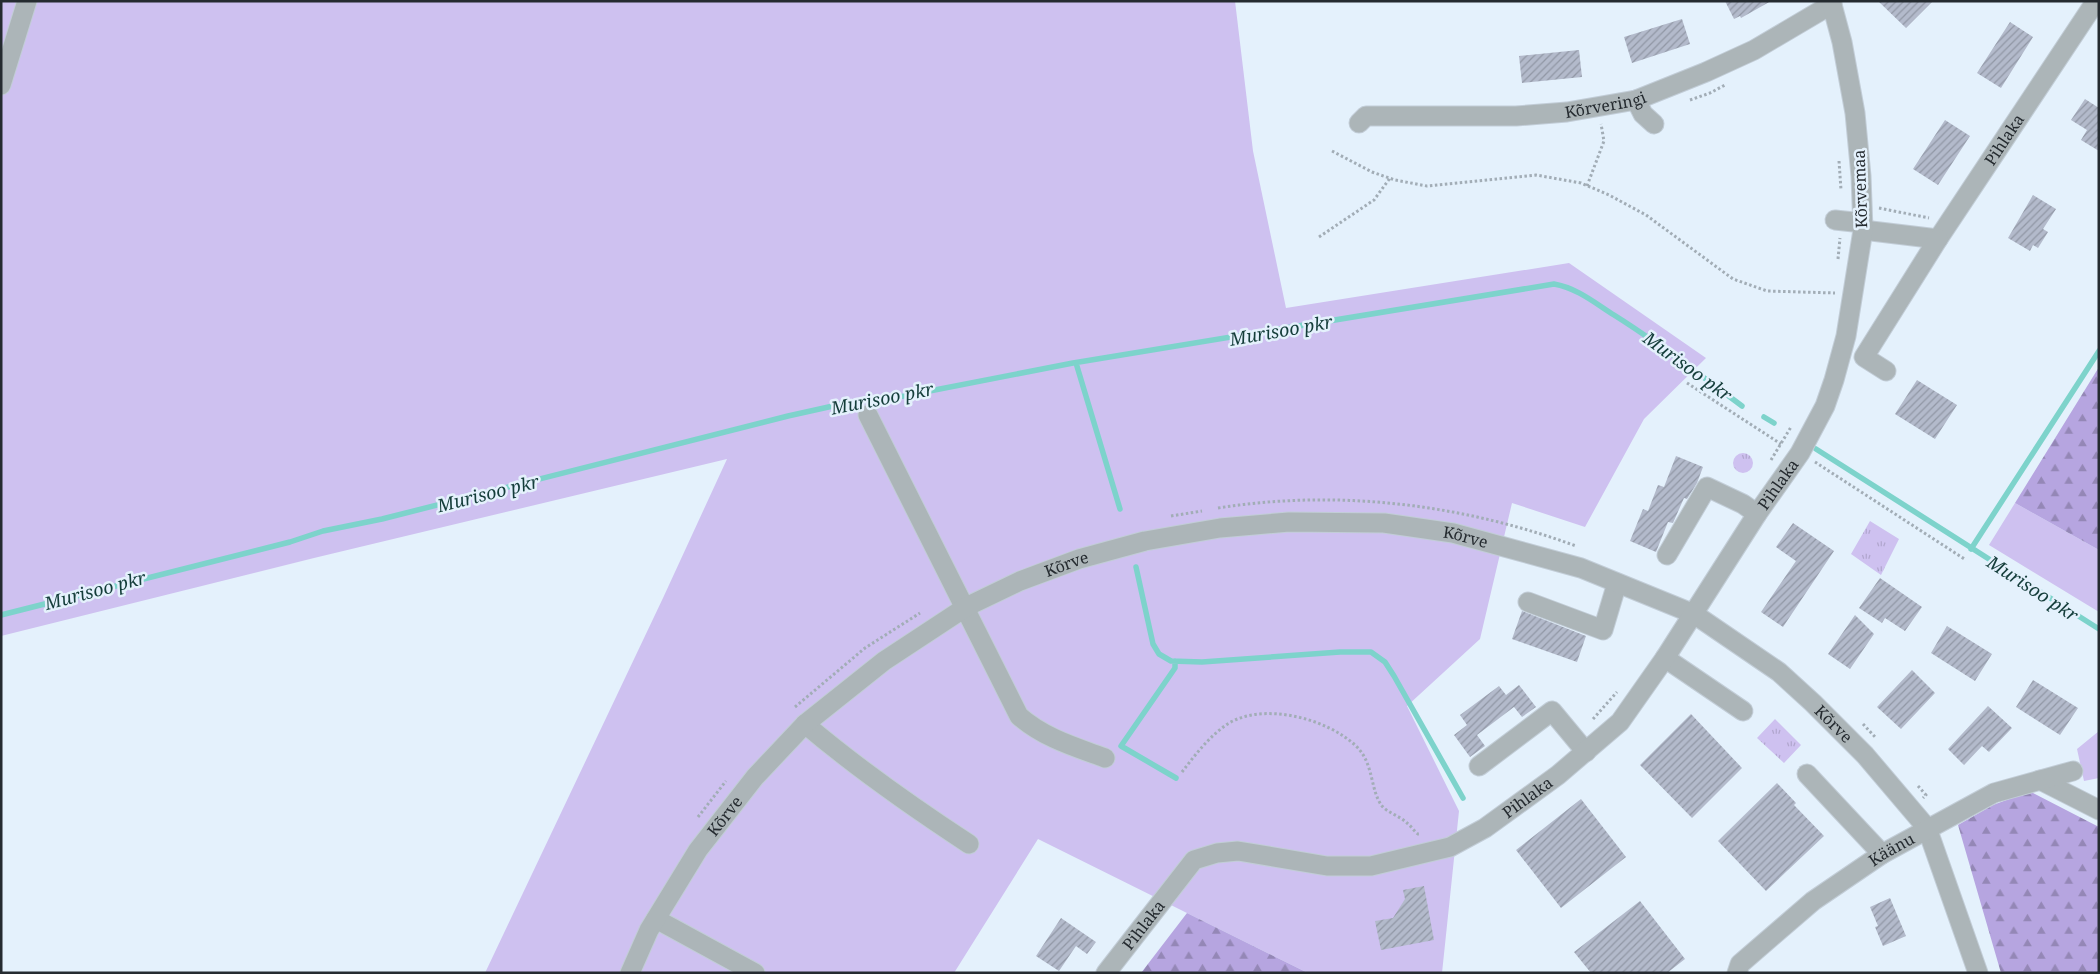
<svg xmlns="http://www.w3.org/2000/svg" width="2100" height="974" viewBox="0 0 2100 974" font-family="'Noto Serif',serif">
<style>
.grass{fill:#cec1f0}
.forest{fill:url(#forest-firs)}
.park{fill:url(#park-tufts)}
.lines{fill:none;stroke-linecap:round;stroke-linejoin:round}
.stream{stroke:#7dd3cb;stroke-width:5.5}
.building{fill:url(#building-hatch)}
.minor-casing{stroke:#c2cdd7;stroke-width:21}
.path{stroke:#a2adb6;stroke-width:3;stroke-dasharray:2.5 2.5;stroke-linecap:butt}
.minor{stroke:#acb5b8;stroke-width:19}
.labels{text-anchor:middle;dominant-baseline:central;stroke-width:5;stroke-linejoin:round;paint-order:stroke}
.street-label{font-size:16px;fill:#252b30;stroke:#e4f1fc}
.water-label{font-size:18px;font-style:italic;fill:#143d3a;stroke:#e4f1fc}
</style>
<defs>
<pattern id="forest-firs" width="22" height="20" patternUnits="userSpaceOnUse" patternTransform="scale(1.25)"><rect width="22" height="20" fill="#b6a5e0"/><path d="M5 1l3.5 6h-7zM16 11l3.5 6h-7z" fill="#9487b6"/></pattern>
<pattern id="park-tufts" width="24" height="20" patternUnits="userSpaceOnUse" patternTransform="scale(1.25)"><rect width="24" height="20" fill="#cec1f0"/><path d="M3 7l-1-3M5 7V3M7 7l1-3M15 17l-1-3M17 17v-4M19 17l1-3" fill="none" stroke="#b1a6ce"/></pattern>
<pattern id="building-hatch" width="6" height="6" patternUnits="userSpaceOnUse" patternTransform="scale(1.25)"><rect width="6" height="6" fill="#b3bacb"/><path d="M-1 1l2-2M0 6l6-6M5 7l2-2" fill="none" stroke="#9197a5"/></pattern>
</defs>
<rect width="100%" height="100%" fill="#e4f1fc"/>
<path class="grass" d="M1,1H1235L1253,151L1286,308L1569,263L1706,358L1644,419L1585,527L1512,503L1480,639L1407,706L1459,811L1442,973H1308L1038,839L954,973H485L663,598L727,459L314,558L1,636Z
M2015,503L2099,550V612L1989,545Z
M2099,731V778L2084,781L2077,749Z"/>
<path class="forest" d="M2099,367V550L2015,503Z
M2028,792L2033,793L2099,827V973H2001L1958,825L1993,805Z
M1187,913L1308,973H1141Z"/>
<path class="park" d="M1733 463a10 10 0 1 1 20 0a10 10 0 1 1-20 0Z
M1870,521L1899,539L1881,575L1851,554Z
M1775,719L1801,745L1784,763L1757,738Z"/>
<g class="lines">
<path class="stream" d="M1076,363L1120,509
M1764,417L1774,423
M1816,449L2099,629
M1971,549L2099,351
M1136,567L1153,644L1159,654L1171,661L1202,662L1340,652H1371L1385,662L1394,676L1463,798
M1,615L290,542L323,531L382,519L788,416L851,402L904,396L1073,363L1554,284C1577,288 1595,303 1614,315C1659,343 1700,375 1742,406
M1175,661V668L1121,746L1176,778"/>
</g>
<path class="building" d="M1725,1H1771L1741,18L1740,16L1734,19Z
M1878,1H1933L1906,28Z
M1682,19L1690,44L1632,63L1624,37Z
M2010,22L2033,37L2001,88L1977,73Z
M1579,50L1582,77L1522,83L1519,56Z
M2085,99L2099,108V151L2081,140L2087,130L2071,120Z
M1945,120L1970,136L1938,185L1913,169Z
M2033,195L2056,209L2043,229L2048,232L2038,248L2033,245L2030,251L2008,238Z
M1917,380L1957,405L1935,439L1895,414Z
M1676,456L1703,467L1697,483L1687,499L1684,498L1673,523L1668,522L1656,552L1630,541L1643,509L1648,511L1658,485L1664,487Z
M1793,523L1834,551L1783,627L1761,612L1796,561L1776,547Z
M1880,578L1922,607L1905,631L1885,618L1882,623L1859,608Z
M1522,611L1586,636L1577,662L1512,639Z
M1855,615L1874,634L1850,669L1828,654Z
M1947,626L1992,654L1975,681L1931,653Z
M1912,670L1935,693L1901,729L1877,707Z
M2033,680L2078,708L2060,735L2016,707Z
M1519,685L1536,707L1522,717L1514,707L1477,735L1485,746L1470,757L1454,735L1467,725L1460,715L1499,686L1506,695Z
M1988,706L2012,728L1989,752L1982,746L1964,765L1948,749Z
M1691,714L1742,768L1692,818L1640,765Z
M1777,783L1796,803L1794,805L1824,836L1766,891L1718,841Z
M1581,799L1626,857L1561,908L1516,850Z
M1424,886L1434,940L1381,950L1375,921L1393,918L1405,899L1403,890Z
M1890,898L1906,936L1883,946L1875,927L1878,926L1870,907Z
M1640,901L1685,959L1667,973H1591L1574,952Z
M1061,918L1096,942L1087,954L1076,946L1059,971L1036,956Z"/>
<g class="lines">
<defs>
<g id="minor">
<path d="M1,85L27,1"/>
<path d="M1636,100L1643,114L1654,124"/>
<path id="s1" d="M1359,123L1366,116H1516L1567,112L1636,100L1706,72L1754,50L1832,4"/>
<path d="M1835,220L1863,223"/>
<path id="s2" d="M1863,230L1938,239L2096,1"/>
<path d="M1886,371L1864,357L1938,239"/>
<path d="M868,415L1019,716C1044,738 1075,747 1105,758"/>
<path d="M1667,555L1707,487L1743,504L1757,514"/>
<path d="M1528,602L1603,630L1617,583"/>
<path d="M1665,658L1743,711"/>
<path d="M805,724C858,769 911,806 969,844"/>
<path d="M1479,766L1552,711L1586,752"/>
<path d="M1807,774L1882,854"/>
<path d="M2040,780L2099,810"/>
<path d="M656,919L755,973"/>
<path id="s3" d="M630,973L649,930L698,850L755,777L805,724L884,661L966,607L1020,581L1079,559L1145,541L1220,528L1289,522L1384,523L1453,533L1581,568L1694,614L1779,672L1813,703L1865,755L1927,828L1978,973"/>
<path id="s4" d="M1106,973L1194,860L1217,853L1238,851L1327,866H1371L1450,847L1485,828L1558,775L1620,722L1665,658L1757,514L1800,453L1825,406L1834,380L1846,336L1863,230L1861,176L1855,113L1842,42L1831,1"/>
<path id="s5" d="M1737,973L1740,964L1813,901L1882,854L1994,793L2073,771"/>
</g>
</defs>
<use href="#minor" class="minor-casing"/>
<path class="path" d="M1690,100L1710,93L1725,85
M1332,151L1372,172L1395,180L1427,186L1536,175L1581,183L1609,195L1646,215L1733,279L1767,291L1835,293
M1839,161L1841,190
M1587,186L1604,141L1601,124
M1879,208L1929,218
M1319,237L1374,200L1390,178
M1838,259L1840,238
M1687,383L1781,444
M1771,460L1791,427
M1815,462L1966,560
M1218,508C1338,489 1462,504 1576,546
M1171,516L1202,511
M795,707L865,648L920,613
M1593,719L1617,692
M1863,724L1876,738
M1182,772C1195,755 1208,738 1226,725C1261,701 1328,718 1357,747C1374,764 1370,790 1382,806C1388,813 1400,816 1407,823C1411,826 1414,831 1418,834H1421
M1918,786L1926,795L1923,798
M698,817L726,781"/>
<use href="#minor" class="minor"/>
</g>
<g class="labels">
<g class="street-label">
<text stroke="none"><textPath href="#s1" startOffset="250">Kõrveringi</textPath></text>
<text stroke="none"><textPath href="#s2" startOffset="195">Pihlaka</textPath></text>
<text transform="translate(1860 189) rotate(-92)">Kõrvemaa</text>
<text stroke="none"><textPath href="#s4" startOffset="901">Pihlaka</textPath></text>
<text stroke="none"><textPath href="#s3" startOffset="1020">Kõrve</textPath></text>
<text stroke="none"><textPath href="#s3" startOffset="615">Kõrve</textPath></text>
<text stroke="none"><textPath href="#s3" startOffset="1440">Kõrve</textPath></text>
<text stroke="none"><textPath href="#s4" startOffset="496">Pihlaka</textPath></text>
<text stroke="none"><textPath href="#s3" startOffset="184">Kõrve</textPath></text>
<text stroke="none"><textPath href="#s5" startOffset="200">Käänu</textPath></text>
<text stroke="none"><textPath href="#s4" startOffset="61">Pihlaka</textPath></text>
</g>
<g class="water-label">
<text transform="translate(1281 330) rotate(-10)">Murisoo pkr</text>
<text transform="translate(1688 366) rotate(36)">Murisoo pkr</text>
<text transform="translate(882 398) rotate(-11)">Murisoo pkr</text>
<text transform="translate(488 493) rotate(-14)">Murisoo pkr</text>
<text transform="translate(2033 588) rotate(33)">Murisoo pkr</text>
<text transform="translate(95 590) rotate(-15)">Murisoo pkr</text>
</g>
</g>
<rect width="2100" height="974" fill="none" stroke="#252b30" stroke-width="5"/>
</svg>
